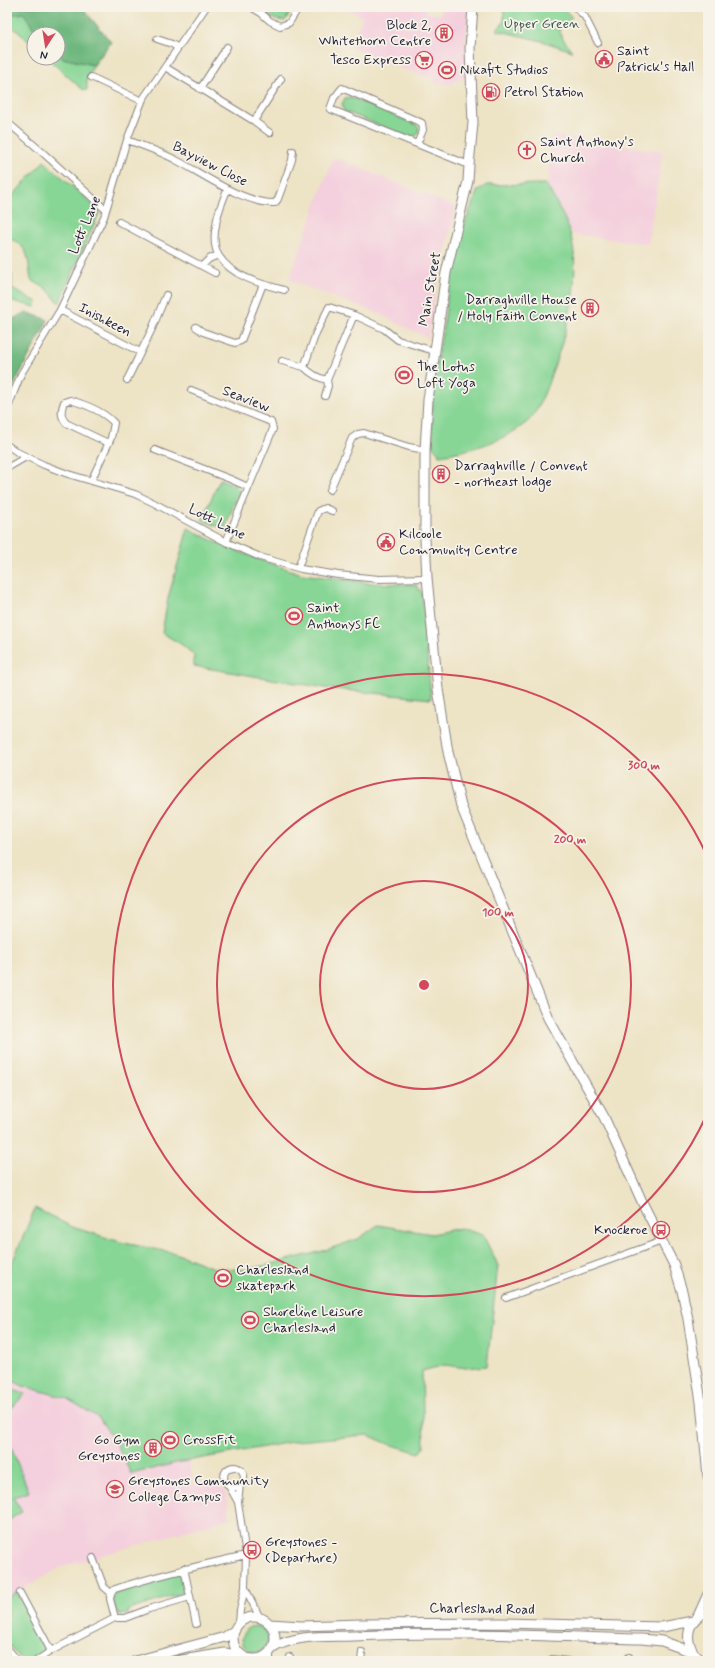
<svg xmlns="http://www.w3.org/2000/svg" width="715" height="1668" viewBox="0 0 715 1668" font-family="Mynerve,sans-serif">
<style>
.built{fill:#f4cfdd}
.green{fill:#87d695;stroke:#547c68}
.forest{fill:#6db77e;stroke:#486c5c}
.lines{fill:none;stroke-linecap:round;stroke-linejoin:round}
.street-casing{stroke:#888280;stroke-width:8}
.secondary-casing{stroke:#888280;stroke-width:11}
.street{stroke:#fff;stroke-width:6}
.secondary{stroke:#fff;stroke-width:9}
.ring{fill:none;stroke:#d1495b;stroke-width:2}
.labels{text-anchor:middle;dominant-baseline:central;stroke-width:3.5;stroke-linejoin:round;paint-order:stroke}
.park-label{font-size:14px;fill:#405856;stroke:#f7f3e8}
.poi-label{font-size:14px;fill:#22223b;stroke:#f7f3e8;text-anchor:start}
.street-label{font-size:14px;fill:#22223b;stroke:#f7f3e8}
.centre{fill:#d1495b;stroke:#f7f3e8;stroke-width:2}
.ring-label{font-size:12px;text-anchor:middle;font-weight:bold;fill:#d1495b;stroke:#f7f3e8;stroke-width:3.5;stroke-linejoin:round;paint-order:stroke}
</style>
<rect width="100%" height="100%" fill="#f7f3e8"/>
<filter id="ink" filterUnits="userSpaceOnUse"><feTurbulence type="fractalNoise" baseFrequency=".025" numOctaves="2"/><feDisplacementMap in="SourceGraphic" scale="8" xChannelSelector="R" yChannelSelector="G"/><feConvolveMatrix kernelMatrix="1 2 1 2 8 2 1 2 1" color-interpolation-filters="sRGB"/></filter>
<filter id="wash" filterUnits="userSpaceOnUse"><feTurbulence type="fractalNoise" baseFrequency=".012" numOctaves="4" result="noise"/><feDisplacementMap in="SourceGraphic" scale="16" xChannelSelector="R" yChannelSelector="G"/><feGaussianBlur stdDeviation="0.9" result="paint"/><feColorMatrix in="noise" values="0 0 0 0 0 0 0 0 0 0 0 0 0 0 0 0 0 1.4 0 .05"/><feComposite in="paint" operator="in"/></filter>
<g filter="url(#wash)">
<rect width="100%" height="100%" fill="#ede3c5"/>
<path class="built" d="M349,7H426V12L440,15L442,7L468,10L465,54L466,77L449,84H435V79L393,66L349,46L363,17L348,10Z
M551,135L663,151L648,244L573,234L547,186Z
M333,157L456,207L437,284L428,338L377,313L289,280Z
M7,1378L23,1386L66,1398L99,1418L106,1429L176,1463L189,1461L194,1485L217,1483L227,1493L230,1518L61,1567L7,1598Z"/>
<path class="green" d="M268,7H294L285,21C276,20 272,19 267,11Z
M504,7H562L572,17L566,22L560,24C558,36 566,42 572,51L542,41L496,30L504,22Z
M24,13L37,34H34V46L7,22V15Z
M58,52L62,58L94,65L87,78V90L82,89L47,58H58Z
M350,97L417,125L419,127V132L416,136L408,137L344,111L342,104L345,98Z
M44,161L100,211L59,303L47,289L31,280C27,257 31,248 7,237V202Z
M546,184C553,197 561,210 567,224C585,269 568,329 552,372C548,385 537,415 526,423C502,442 469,451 439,455L438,452L433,447C429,405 436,364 444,323C447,304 448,286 452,268C457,241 468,215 478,190L487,185Z
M7,260L12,275V289L37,302L36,307L7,300Z
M220,479L234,485L240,491L232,509L225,529L202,520Z
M188,528L213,541L260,560L302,574L370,583L416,585L422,593L431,699L325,688L194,666V655L181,644L162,633L168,598Z
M35,1208L72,1227L124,1243L175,1253L214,1268L247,1270L323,1251L358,1239L378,1225L432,1234L460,1228L483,1235L498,1265L487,1366L466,1368L445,1365L422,1371L424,1447L419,1453L386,1443L368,1435L297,1441L176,1463L131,1474L116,1443L99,1418L66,1398L23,1386L7,1378V1275Z
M7,1388L25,1394L7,1413Z
M9,1442L29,1492L13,1497L22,1512L7,1521V1444Z
M175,1574L180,1576L183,1593L129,1610L128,1614L121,1615L117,1613L112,1598L116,1593Z
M17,1592L45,1646V1652L30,1661L22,1660L7,1643V1598Z
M242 1639a13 13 0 1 1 26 0a13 13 0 1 1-26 0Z"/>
<path class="forest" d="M7,7H89L85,11L111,42L94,65L62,58L58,52V34H37L24,13L7,15Z
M26,312L48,320L10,392L7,390V322Z"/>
</g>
<g filter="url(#ink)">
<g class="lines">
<defs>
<path id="street" d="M251,7L261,13
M263,7L261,13L270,21L280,26L289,23L299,7
M575,7L585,17L598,43
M157,39L172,44L178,48
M165,67L254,121L270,133
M91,77L142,101
M200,89L227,47
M254,121L281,79
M7,122L41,151L106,210
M127,140C144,146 161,152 176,160C203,174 244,204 275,203L278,199L292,160L293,151
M417,144L423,130L422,123L342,88L334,98L330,109L469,165
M227,190C223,201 217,213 216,225C214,235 214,248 219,256C232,277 262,284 284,290
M119,222L215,273
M202,266L209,259L218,255
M60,310L140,352
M354,315L384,329L398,340L434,351
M196,327L203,332L235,343L241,341L263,284
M282,361L304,367
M127,380L152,329L166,295
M191,390L271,422L273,429L226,542
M325,396L328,386L327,380L354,315L329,307L316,333L304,367C311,374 318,378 327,380
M7,410L21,374L60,310L104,217L127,140L143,99L206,7
M7,445L17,452L44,465L68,474L135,494L154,503L226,542L260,557L301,569L338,575L379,579L427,578
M155,450L230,479L248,487
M7,468L26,457
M91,481L111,438L114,423C104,412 84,404 70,400L64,402C61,410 60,416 66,423L108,443
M330,490L352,438L358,434L364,433L409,447L425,450
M298,568L318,511L325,508L332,511
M506,1298L662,1241
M224 1477a10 10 0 1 1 20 0a10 10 0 1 1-20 0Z
M229,1486L238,1502
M93,1558L104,1587L111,1593L110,1599L115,1618H125L149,1609L190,1597
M184,1568L196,1624
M245,1588L260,1618
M20,1593L51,1651
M111,1593L115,1589C158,1575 201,1565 246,1555
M239,1624L240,1610L245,1588L246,1555L238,1502L240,1485
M7,1648L18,1661
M270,1653V1661
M249,1658L250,1661
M36,1661L51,1651L115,1618
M290,1661V1657
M361,1661L362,1652
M551,1661L552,1659L568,1661
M628,1661L629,1657"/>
<path id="secondary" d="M473,7L470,48L473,123L469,165L468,181L446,273L428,400L425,450V539L427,578L438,689L448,752L461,806L548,1018L604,1117L644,1206L674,1265L682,1291L688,1319L701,1402L708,1476
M698,1616L708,1594
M233 1638a21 21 0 1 1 42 0a21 21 0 1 1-42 0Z
M270,1624L301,1626L360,1624L500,1623L662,1627L693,1621
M273,1648C295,1634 327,1637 353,1636C449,1631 545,1636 641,1639L662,1641L692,1652
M135,1661L225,1637L235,1630
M176,1661L225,1653L243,1656
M703,1661C682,1649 684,1618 708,1612"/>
</defs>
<use href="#street" class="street-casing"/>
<use href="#secondary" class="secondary-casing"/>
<use href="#street" class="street"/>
<use href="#secondary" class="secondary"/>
</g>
</g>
<g class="ring">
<circle cx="424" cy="985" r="104"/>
<circle cx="424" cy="985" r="207"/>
<path d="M707 1114A311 311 0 1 1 707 856"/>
</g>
<defs>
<symbol id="building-ring" viewBox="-11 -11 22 22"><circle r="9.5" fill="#f7f3e8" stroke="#d1495b" stroke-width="1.5"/><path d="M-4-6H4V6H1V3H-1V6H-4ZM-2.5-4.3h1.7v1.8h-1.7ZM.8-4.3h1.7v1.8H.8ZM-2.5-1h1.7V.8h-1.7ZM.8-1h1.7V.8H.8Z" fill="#d1495b"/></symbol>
<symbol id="civic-ring" viewBox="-11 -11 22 22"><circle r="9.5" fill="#f7f3e8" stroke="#d1495b" stroke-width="1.5"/><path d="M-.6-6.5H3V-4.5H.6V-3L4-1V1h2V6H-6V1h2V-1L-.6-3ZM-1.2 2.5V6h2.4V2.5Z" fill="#d1495b"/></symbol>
<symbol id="supermarket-ring" viewBox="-11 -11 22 22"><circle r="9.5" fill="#f7f3e8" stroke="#d1495b" stroke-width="1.5"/><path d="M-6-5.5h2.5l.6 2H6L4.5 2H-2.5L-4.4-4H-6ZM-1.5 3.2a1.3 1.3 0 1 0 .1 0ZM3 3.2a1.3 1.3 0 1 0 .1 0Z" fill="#d1495b"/></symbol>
<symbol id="stadium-ring" viewBox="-11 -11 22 22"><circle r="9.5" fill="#f7f3e8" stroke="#d1495b" stroke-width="1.5"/><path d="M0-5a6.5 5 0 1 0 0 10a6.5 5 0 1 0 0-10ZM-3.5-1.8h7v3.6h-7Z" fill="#d1495b"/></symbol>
<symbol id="fuel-ring" viewBox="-11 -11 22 22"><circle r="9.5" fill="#f7f3e8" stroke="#d1495b" stroke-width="1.5"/><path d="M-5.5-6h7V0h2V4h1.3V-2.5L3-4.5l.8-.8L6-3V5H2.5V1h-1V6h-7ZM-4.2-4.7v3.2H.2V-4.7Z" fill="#d1495b"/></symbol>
<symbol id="church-ring" viewBox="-11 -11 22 22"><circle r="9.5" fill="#f7f3e8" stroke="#d1495b" stroke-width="1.5"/><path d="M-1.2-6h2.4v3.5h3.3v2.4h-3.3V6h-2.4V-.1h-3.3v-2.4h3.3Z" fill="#d1495b"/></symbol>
<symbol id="bus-ring" viewBox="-11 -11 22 22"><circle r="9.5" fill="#f7f3e8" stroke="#d1495b" stroke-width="1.5"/><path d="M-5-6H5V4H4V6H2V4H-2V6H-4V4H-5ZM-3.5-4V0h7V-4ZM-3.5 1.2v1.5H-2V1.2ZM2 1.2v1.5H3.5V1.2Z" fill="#d1495b"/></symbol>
<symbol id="school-ring" viewBox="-11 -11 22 22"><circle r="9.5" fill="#f7f3e8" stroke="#d1495b" stroke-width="1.5"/><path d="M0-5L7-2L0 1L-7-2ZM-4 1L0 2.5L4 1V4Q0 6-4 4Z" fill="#d1495b"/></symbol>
</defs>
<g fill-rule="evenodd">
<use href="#building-ring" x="434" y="23" width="20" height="20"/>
<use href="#civic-ring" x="594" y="49" width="20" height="20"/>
<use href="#supermarket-ring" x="414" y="50" width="20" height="20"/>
<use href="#stadium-ring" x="437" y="60" width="20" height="20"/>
<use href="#fuel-ring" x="481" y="82" width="20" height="20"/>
<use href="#church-ring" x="517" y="140" width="20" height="20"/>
<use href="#building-ring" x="580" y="298" width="20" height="20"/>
<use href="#stadium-ring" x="394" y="365" width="20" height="20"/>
<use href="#building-ring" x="431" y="464" width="20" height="20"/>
<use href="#civic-ring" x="376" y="532" width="20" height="20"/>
<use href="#stadium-ring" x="284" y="606" width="20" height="20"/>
<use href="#bus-ring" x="651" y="1220" width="20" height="20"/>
<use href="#stadium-ring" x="213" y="1268" width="20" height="20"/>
<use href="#stadium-ring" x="240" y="1310" width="20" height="20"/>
<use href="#stadium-ring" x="160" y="1430" width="20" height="20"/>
<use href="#building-ring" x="143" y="1438" width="20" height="20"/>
<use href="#school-ring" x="105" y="1479" width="20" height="20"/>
<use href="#bus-ring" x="242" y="1540" width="20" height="20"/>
</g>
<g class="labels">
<g class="park-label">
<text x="542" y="24">Upper Green</text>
</g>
<g class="poi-label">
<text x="431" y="25" text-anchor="end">Block 2,<tspan x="431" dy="16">Whitethorn Centre</tspan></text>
<text x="617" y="51">Saint<tspan x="617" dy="16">Patrick's Hall</tspan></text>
<text x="411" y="60" text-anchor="end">Tesco Express</text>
<text x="460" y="70">Nikafit Studios</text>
<text x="504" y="92">Petrol Station</text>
<text x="540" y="142">Saint Anthony's<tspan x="540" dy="16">Church</tspan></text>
<text x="577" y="300" text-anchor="end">Darraghville House<tspan x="577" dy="16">/ Holy Faith Convent</tspan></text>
<text x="417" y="367">The Lotus<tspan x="417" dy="16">Loft Yoga</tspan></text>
<text x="454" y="466">Darraghville / Convent<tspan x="454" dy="16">- northeast lodge</tspan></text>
<text x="399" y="534">Kilcoole<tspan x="399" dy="16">Community Centre</tspan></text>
<text x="307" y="608">Saint<tspan x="307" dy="16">Anthonys FC</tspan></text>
<text x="648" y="1230" text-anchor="end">Knockroe</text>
<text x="236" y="1270">Charlesland<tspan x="236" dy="16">skatepark</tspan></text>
<text x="263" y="1312">Shoreline Leisure<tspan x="263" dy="16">Charlesland</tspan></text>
<text x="140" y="1440" text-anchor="end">Go Gym<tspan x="140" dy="16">Greystones</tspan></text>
<text x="183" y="1440">CrossFit</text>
<text x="128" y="1481">Greystones Community<tspan x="128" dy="16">College Campus</tspan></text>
<text x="265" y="1542">Greystones -<tspan x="265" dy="16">(Departure)</tspan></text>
</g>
<g class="street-label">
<text transform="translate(210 164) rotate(27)">Bayview Close</text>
<text transform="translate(85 225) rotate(-67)">Lott Lane</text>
<text transform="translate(430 289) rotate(-80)">Main Street</text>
<text transform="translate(105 320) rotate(28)">Inishkeen</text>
<text transform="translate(246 399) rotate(21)">Seaview</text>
<text transform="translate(217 522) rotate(27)">Lott Lane</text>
<text transform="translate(482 1609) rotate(1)">Charlesland Road</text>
</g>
</g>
<circle cx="424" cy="985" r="6" class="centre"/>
<g class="ring-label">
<text x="644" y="769">300 m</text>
<text x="570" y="843">200 m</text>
<text x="498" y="916">100 m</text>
</g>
<rect width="715" height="1668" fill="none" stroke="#f7f3e8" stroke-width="24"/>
<g transform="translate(46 46) rotate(192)"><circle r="19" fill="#f7f3e8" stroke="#a29fa3"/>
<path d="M0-3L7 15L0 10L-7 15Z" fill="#d1495b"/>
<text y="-6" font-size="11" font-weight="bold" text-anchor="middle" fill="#22223b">N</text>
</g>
</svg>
